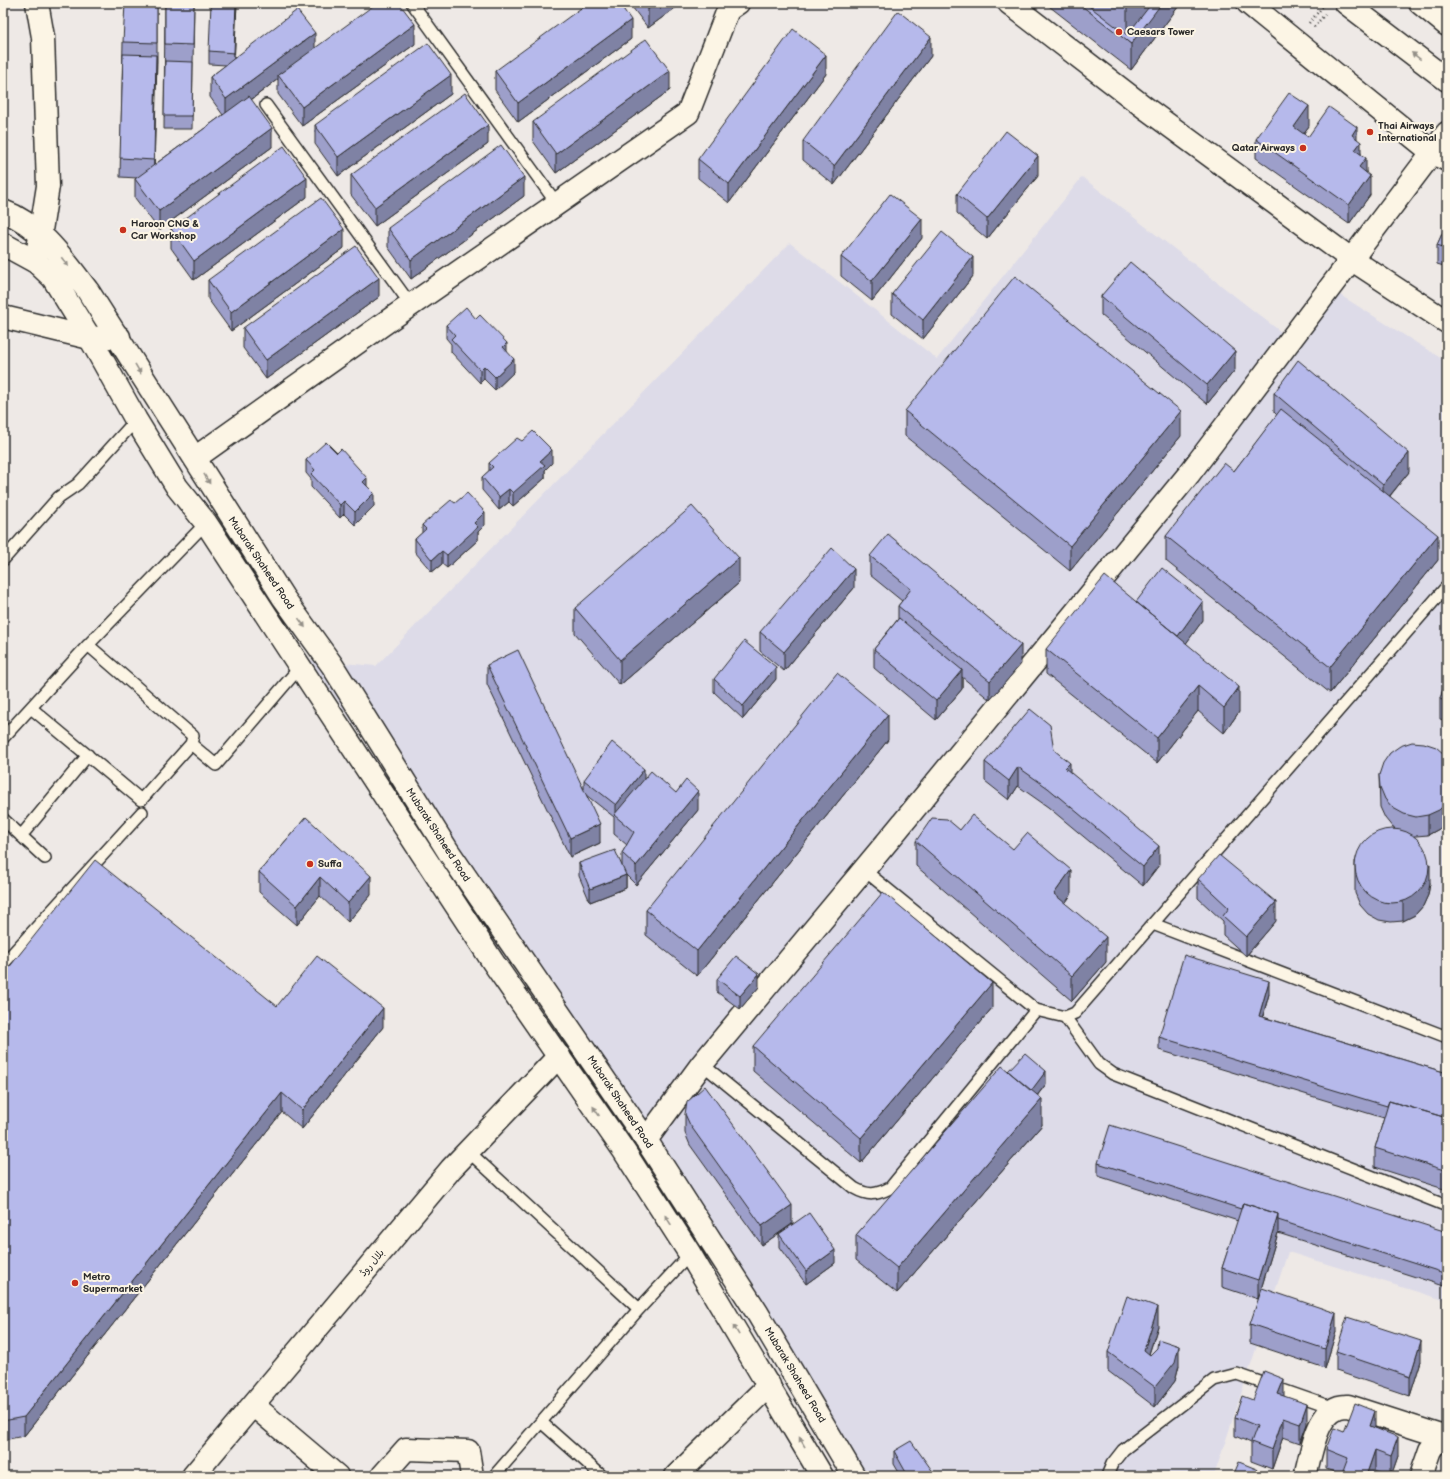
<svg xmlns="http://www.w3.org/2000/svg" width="1450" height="1479" viewBox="0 0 1450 1479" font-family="'Balsamiq Sans','Playpen Sans Arabic',sans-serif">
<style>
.built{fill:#dddbe8}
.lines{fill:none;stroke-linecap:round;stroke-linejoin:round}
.lane-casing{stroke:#2b2b2b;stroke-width:14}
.street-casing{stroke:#2b2b2b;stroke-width:25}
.secondary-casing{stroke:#2b2b2b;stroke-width:25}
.primary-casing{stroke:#2b2b2b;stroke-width:25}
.highway-casing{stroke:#2b2b2b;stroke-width:25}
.path{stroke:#2b2b2b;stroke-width:2.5;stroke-dasharray:1 3;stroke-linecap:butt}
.lane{stroke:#fcf5e5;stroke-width:11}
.street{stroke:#fcf5e5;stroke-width:22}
.secondary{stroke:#fcf5e5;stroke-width:22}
.primary{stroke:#fcf5e5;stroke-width:22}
.highway{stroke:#fcf5e5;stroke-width:22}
.wall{fill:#9d9fca;stroke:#2b2b2b}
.shaded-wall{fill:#7f82a4;stroke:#2b2b2b}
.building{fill:#b6b9eb;stroke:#2b2b2b}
.oneway{fill:#949088}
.poi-dot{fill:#c8321e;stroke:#fcf5e5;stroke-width:1.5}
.labels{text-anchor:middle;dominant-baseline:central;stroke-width:4;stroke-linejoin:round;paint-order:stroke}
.poi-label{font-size:10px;font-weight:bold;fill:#2b2b2b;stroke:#fcf5e5;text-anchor:start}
.street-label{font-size:10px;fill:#2b2b2b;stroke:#fcf5e5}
</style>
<rect width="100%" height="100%" fill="#eee9e6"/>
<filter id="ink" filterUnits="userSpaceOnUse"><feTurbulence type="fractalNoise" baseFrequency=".025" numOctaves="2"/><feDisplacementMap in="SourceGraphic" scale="8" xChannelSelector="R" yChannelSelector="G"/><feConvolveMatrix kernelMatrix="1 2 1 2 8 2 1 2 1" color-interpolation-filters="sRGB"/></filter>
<g filter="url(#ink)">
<path class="built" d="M1082,177L1290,339L1329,288L1447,362V1301L1288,1252L1214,1476H840L640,1143L310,660L376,666L790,243L937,359Z"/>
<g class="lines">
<defs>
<path id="lane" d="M412,3L557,204
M266,105L411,305
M3,560L59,497L78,484L136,420
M88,645L193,736L191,744
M31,708L141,800L191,744L216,765L300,667
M3,738L88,645L206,523
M3,819L45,858
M21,836L88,755
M864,870L1036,1010L1065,1017L1075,1013L1447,586
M1153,924L1447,1037
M3,964L142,812
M1065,1017L1099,1064L1113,1074L1447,1206
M702,1064L854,1188C868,1196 876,1195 890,1188L1036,1010
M468,1151L639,1309
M541,1422L602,1476
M494,1476L639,1309L690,1254
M1107,1476L1112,1464L1123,1450L1214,1380L1237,1374L1334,1408"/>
<path id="street" d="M1009,3L1148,110L1351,259L1447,322
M1248,3L1433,153L1447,160
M36,262L48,186L43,37L37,3
M195,458L382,325L688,113L728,10L738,3
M646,1140L702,1064L897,830L1189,474L1447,133
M253,1405L337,1476
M193,1476L451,1169L559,1056
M382,1476L406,1449L468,1451L472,1476
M676,1476L769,1385
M1305,1476C1312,1452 1317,1404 1348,1406L1441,1436
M1421,1476L1430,1450L1441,1436L1447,1435"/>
<path id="secondary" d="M3,317L90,338L119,337"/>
<path id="primary" d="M3,211C41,225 65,261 88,291L283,597L332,665L448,851L646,1140L758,1314L854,1476
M3,244L36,262L53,278L90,338L136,420L177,487L206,523L493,962L624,1151L690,1254L822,1476"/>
<path id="highway" d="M1346,3L1447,80
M1420,3L1447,25"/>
</defs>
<use href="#lane" class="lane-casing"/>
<use href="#street" class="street-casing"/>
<use href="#secondary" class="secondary-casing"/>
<use href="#primary" class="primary-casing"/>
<use href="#highway" class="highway-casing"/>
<path class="path" d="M1309,23L1324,5
M1314,27L1326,13"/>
<use href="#lane" class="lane"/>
<use href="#street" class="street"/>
<use href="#secondary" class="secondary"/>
<use href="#primary" class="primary"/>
<use href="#highway" class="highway"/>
</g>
<path class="wall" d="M157,3V62L154,165L223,115L210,97V77L226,65L209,64V51L237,3L234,59L315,48L415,44L302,126L278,94V79L251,100L272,147L159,230L135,198V179L137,178L120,177L123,42Z
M165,3H194L192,129H164Z
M629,3H682L648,28Z
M1045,3H1181L1131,70Z
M631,39L518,122L495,90V71Z
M931,56L834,185L803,160V141Z
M826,74L729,203L698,178V159Z
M670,90L556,173L533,141V122Z
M451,94L338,176L315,144V125Z
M1309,126L1303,134L1308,137L1357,139L1366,172L1370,195L1349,224L1256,158V139Z
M488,144L375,226L351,195V175Z
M1038,176L987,239L957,213V194Z
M1447,189V267L1437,264V245L1446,225V191Z
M524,196L411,279L388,247V228Z
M307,197L194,280L171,248V229Z
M922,238L872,301L841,276V257Z
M344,248L231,331L208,299V280Z
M973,276L923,339L892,314V294Z
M1101,296L1235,370L1207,404L1101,315Z
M379,297L266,379L243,348V328Z
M446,325L507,351L514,372L495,390L484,379L480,383L451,352V344L446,338Z
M1274,393L1409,472L1390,496L1438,560L1330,693L1166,561V536L1234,471L1277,415L1274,412Z
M905,411L1181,436L1070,571L905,436Z
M306,460L367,486L374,506L355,525L344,514L340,518L311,487V479L306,473Z
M489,463H552L545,470V478L513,506L509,502L499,510L482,490V477L489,471Z
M422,525H485L478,532V540L447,568L442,564L432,572L415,552V539L422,533Z
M870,556L1021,664L990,700L962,677V689L936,720L874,668V649L898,619V606L902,601L870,575Z
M739,583L620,685L575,633V608Z
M854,588L784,671L760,651V632Z
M1136,602L1203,620L1186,643L1239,712L1224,733L1198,711L1157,763L1046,674V649Z
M487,665L584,789V780L644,779L676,793L698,810L636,885L626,875V888L590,902L579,876V863L622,866V853L627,845L614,834V817L586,795L600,843L570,857L487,684Z
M1447,677V721L1440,719V699Z
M714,679H776L743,719L714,692Z
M888,740L697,976L646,935V910Z
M1054,750L1070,772L1159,865L1143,886L1048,807L1018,786L1009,800L985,781V762Z
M1390,753L1439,829L1428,835L1416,836H1414L1430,883L1428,895L1423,906L1415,915L1403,921L1391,922L1379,920L1368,914L1360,905L1355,893V861L1395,828H1393L1385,818L1380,807L1379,775Z
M306,817L371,895L348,922L320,896L297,925L259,892V872Z
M960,830L1013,849L1071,895L1065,903L1106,962L1072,1001L916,866V841Z
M1198,879L1276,921L1246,956L1223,935V921L1198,898Z
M3,975L277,1006L383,1027L302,1129L282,1112L24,1436L3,1440Z
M717,979L759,987L740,1009L717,992Z
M1269,994L1263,1017L1447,1073V1190L1375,1167V1148L1384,1118L1159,1050V1037Z
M992,1008L861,1163L753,1071V1046Z
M1008,1071L1046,1084L1037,1096L1042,1125L897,1293L856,1260V1235Z
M685,1114L792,1224L762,1245L690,1145L685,1133Z
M1098,1163L1447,1232V1287L1278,1233L1258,1299L1222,1287V1268L1238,1221L1098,1176Z
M779,1234L835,1263L806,1284L779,1247Z
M1447,1320V1340H1445V1327Z
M1250,1324L1336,1332L1325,1368L1250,1343Z
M1158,1326L1149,1354L1179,1365L1175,1381L1155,1407L1108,1371V1352Z
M1336,1352L1421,1361L1410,1396L1336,1371Z
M1284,1396L1307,1424L1300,1443L1283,1437L1272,1469L1251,1461V1443L1235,1436V1417L1253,1400Z
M1375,1428L1398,1456L1391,1476L1375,1470L1372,1476H1342V1475L1326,1469V1449L1344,1432Z
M894,1451L936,1476H901L894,1464Z"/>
<path class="shaded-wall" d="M236,3H237L234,66V53Z
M656,3H682L648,28V9Z
M1127,3H1181L1131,70V44L1127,41Z
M631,20V39L518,122V103Z
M415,24V44L302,126V107Z
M315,33V52L278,75V79L226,119V99Z
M931,37V56L834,185V166Z
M156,55V74L154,179V160Z
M826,55V74L729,203V184Z
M670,71V90L556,173V154Z
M451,75V94L338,176V157Z
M1309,106V126L1294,146V127Z
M488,125V144L375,226V207Z
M1357,127V146L1352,135Z
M272,128V147L159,230V211Z
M1361,142V161L1355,150Z
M1038,156V176L987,239V219Z
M1366,158V177L1359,167Z
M1370,176V195L1349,224V205Z
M524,177V196L411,279V260Z
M307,178V197L194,280V261Z
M922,219V238L872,301V281Z
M344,229V248L231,331V312Z
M973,257V276L923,339V320Z
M379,278V297L266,379V360Z
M507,343V356L503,347Z
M1235,351V370L1207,404V385Z
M514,359V372L495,390V377Z
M484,366V379L480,383V370Z
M1181,411V436L1070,571V546Z
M552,450V463L545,470V478L513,506V493L540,461Z
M1409,453V472L1383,504V485Z
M367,478V491L363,482Z
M509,489V502L499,510V497Z
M374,493V506L355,525V512Z
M344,501V514L340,518V505Z
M485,512V525L478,532V540L447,568V555L474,523Z
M1438,535V560L1330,693V667Z
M442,551V564L432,572V560Z
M739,558V583L620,685V660Z
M854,569V588L784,671V652Z
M1203,601V620L1175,659V640Z
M1021,645V664L990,700V681Z
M776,667V679L743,719V706Z
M962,670V689L936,720V701Z
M1198,686V711L1157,763V738Z
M1239,687V712L1224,733V708Z
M888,715V740L697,976V951Z
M1070,763V782L1065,768Z
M1018,767V786L1009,800V781Z
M644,769V782L616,816V805Z
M698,791V810L636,885V866Z
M1447,802V821L1439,829L1428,835V815Z
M600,824V843L570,857V838Z
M1159,846V865L1143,886V867Z
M1430,864V883L1428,895L1423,906L1415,915L1403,921V901Z
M1071,870V895L1054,919V894Z
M626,875V888L590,902V889Z
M371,876V895L348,922V903Z
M320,877V896L297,925V906Z
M1276,902V921L1246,956V937Z
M1106,937V962L1072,1001V976Z
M759,974V987L740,1009V996Z
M1269,981V994L1259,1029V1016Z
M992,983V1008L861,1163V1138Z
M383,1008V1027L302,1129V1110Z
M1046,1071V1084L1025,1111V1098Z
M282,1093V1112L24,1436V1417Z
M1042,1099V1125L897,1293V1268Z
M792,1205V1224L762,1245V1226Z
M1278,1214V1233L1258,1299V1280Z
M835,1250V1263L806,1284V1271Z
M1158,1307V1326L1144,1369V1350Z
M1336,1313V1332L1325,1368V1349Z
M1421,1341V1361L1410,1396V1377Z
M1179,1346V1365L1175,1381L1155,1407V1387Z
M1284,1379V1398L1278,1394Z
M1307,1404V1424L1300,1443V1424Z
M1375,1411V1430L1370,1426Z
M1283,1418V1437L1272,1469V1450Z
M1398,1437V1456L1391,1476V1456Z
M1375,1450V1470L1372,1476H1366Z
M1259,1470V1476H1257Z"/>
<path class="building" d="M125,3H157V43L123,42Z
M165,3H194L193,45L165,44Z
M211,3H236L234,53L209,51Z
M377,3H399L415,24L302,107L278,75Z
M588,3H619L631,20L518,103L495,71Z
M644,3H656L648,9Z
M1078,3H1085L1127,35L1152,3H1162L1131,44Z
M297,10L315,33L226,99L210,77Z
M898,11L931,37L834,166L803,141Z
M793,29L826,55L729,184L698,159Z
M646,39L670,71L556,154L533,122Z
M428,43L451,75L338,157L315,125Z
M123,54L156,55L154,160L120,158Z
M165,61L193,62L192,116H164Z
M465,93L488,125L375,207L351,175Z
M1289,93L1309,106L1294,127L1308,137L1329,107L1357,127L1352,135L1361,142L1355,150L1366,158L1359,167L1370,176L1349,205L1256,139Z
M249,96L272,128L159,211L135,179Z
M1006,131L1038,156L987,219L957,194Z
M501,145L524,177L411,260L388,228Z
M284,146L307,178L194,261L171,229Z
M890,194L922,219L872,281L841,257Z
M321,198L344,229L231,312L208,280Z
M1446,225V248L1437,245Z
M942,232L973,257L923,320L892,294Z
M356,246L379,278L266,360L243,328Z
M1130,262L1235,351L1207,385L1101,296Z
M1015,276L1181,411L1070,546L905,411Z
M466,307L476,319L480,315L507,343L503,347L514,359L495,377L484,366L480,370L451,339L455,335L446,325Z
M1298,360L1409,453L1383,485L1274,393Z
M1281,409L1438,535L1330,667L1166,536L1224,463L1234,471Z
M533,431L552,450L540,461L545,465L513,493L509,489L499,497L482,477L493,467L489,463L517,438L522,441Z
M326,442L337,453L341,449L367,478L363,482L374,493L355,512L344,501L340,505L311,474L315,470L306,460Z
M467,493L485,512L474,523L478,527L447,555L442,551L432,560L415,539L426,529L422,525L451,500L455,503Z
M692,506L739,558L620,660L575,608Z
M888,534L1021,645L990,681L898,606L911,589L870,556Z
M832,548L854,569L784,652L760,632Z
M1162,568L1203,601L1178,636L1136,602Z
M1105,576L1239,687L1224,708L1198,686L1157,738L1046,649Z
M899,618L962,670L936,701L874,649Z
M744,641L776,667L743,706L714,679Z
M518,650L600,824L570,838L487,665Z
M837,673L888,715L697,951L646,910Z
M1447,677V702L1440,699Z
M1030,709L1050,725L1054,750L1070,763L1065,768L1159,846L1143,867L1048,788L1018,767L1009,781L985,762Z
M612,742L644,769L616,805L584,780Z
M1412,742L1424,743L1436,747L1445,755L1447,757V802L1439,810L1428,815L1416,817L1404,814L1393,808L1385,799L1380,787L1379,775L1383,763L1390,753L1400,746Z
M651,771L676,793L686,780L698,791L636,866L622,853L634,832L614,815Z
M972,815L1013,849L1027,833L1071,870L1054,894L1106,937L1072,976L916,841L932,818L947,819L960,830Z
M306,817L371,876L348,903L320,877L297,906L259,872Z
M1355 866a37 37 0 1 1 74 0a37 37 0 1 1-74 0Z
M615,850L626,875L590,889L579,863Z
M1219,855L1276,902L1246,937L1223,916L1229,908L1198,879Z
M95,860L277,1006L317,956L383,1008L302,1110L282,1093L24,1417L3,1421V975Z
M883,892L992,983L861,1138L753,1046Z
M1184,955L1269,981L1259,1016L1447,1073V1118L1389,1101L1387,1106L1159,1037Z
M736,956L759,974L740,996L717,979Z
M1025,1053L1046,1071L1031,1091L1008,1071Z
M1002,1066L1042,1099L897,1268L856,1235Z
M705,1086L792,1205L762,1226L690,1125L685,1114L687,1102Z
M1389,1101L1447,1118V1171L1375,1148Z
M1110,1125L1447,1232V1274L1278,1220V1214L1243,1203L1241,1209L1098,1163Z
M1243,1203L1278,1214L1258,1280L1222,1268Z
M809,1213L835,1250L806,1271L779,1234Z
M1262,1288L1336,1313L1325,1349L1250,1324Z
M1127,1296L1158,1307L1144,1350L1150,1355L1157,1348L1158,1339L1179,1346L1175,1362L1155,1387L1108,1352Z
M1347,1317L1421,1341L1410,1377L1336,1352Z
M1447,1320V1327H1445Z
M1264,1371L1284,1379L1278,1394L1307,1404L1300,1424L1283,1418L1272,1450L1251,1442L1257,1426L1235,1417L1242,1396L1253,1400Z
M1355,1403L1375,1411L1370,1426L1398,1437L1391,1456L1375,1450L1366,1476H1348L1342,1474L1348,1458L1326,1449L1334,1428L1344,1432Z
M911,1441L936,1476H908L894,1451Z
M1239,1462L1259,1470L1257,1476H1233Z"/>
<defs><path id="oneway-solid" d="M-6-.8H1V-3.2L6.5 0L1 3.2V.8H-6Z"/></defs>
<g class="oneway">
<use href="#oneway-solid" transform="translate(1416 56) rotate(-142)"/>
<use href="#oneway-solid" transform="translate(65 262) rotate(52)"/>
<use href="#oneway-solid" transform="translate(138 369) rotate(60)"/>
<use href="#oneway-solid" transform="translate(207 479) rotate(59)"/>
<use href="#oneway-solid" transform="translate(302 623) rotate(54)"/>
<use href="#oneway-solid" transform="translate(596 1111) rotate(-124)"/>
<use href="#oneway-solid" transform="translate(668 1220) rotate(-123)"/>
<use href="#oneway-solid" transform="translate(736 1330) rotate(-121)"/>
<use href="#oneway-solid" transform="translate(802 1442) rotate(-120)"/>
</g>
</g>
<g class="poi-dot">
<circle cx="1119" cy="32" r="4"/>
<circle cx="1370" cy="132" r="4"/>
<circle cx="1303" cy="148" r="4"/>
<circle cx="123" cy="230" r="4"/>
<circle cx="310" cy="864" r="4"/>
<circle cx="75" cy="1283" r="4"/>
</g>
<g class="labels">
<g class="poi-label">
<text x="1127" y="32">Caesars Tower</text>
<text x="1378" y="126">Thai Airways<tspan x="1378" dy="12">International</tspan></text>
<text x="1295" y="148" text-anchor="end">Qatar Airways</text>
<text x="131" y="224">Haroon CNG &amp;<tspan x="131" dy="12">Car Workshop</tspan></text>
<text x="318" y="864">Suffa</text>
<text x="83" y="1277">Metro<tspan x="83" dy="12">Supermarket</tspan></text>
</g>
<g class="street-label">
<text transform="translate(261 563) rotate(56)">Mubarak Shaheed Road</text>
<text transform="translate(438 835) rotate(57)">Mubarak Shaheed Road</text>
<text transform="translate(620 1102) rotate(56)">Mubarak Shaheed Road</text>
<text transform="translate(372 1263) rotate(-50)">بلال روڈ</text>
<text transform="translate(795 1375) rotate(59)">Mubarak Shaheed Road</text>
</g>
</g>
<rect width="1450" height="1479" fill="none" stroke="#fcf5e5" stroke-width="16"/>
<rect x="8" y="8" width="1434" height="1463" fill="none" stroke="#2b2b2b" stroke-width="1.5" filter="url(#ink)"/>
</svg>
